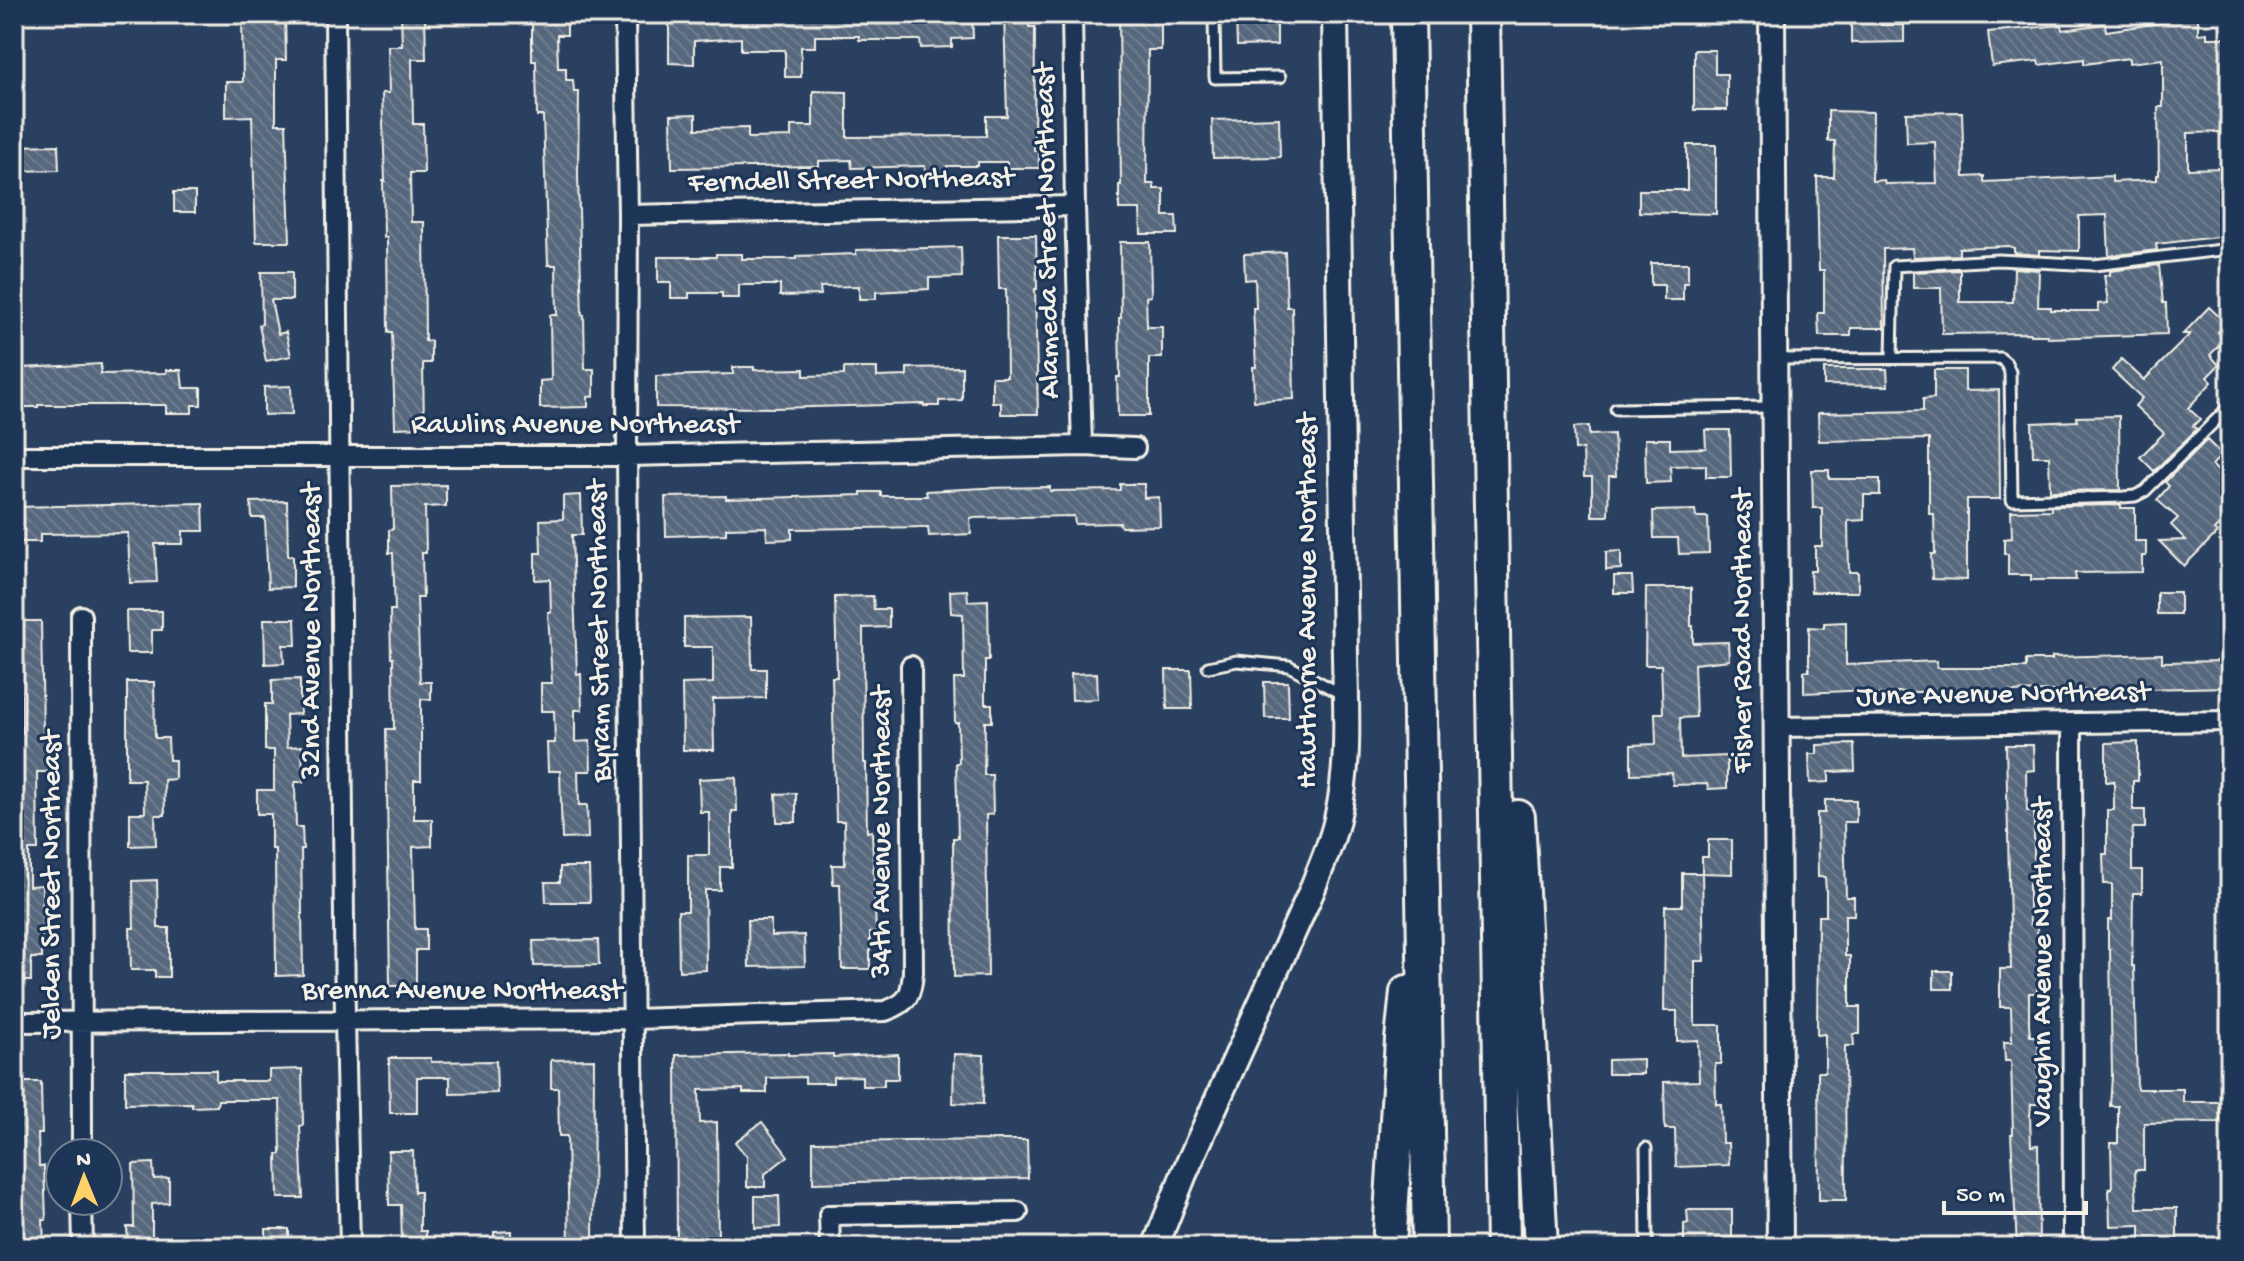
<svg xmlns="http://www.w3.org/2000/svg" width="2244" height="1261" viewBox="0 0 2244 1261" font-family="'Gochi Hand',sans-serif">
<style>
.building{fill:url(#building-back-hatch);stroke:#f4f1e8;stroke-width:2}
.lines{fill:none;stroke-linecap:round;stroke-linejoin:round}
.lane-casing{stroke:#f4f1e8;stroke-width:15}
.street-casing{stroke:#f4f1e8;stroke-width:24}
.secondary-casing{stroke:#f4f1e8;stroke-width:30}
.highway-casing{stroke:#f4f1e8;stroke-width:38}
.lane{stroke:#1d3557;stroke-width:9}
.street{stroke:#1d3557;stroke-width:18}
.secondary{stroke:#1d3557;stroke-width:24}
.highway{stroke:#1d3557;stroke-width:32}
.labels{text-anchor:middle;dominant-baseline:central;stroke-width:6;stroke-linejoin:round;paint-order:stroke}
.street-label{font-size:30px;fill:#f4f1e8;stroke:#1d3557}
</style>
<defs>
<pattern id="building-back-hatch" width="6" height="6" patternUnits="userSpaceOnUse" patternTransform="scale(2)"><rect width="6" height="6" fill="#56677d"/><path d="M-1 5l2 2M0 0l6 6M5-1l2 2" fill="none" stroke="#6f7d8f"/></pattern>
</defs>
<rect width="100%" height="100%" fill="#2a4060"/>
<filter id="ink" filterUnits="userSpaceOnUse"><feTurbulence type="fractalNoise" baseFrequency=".0125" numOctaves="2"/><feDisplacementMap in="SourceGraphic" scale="16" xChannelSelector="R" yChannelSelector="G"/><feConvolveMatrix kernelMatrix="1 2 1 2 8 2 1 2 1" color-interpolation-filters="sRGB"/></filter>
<g filter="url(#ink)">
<path class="building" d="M242,14H285L286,60H276V124H286L290,242H256L252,116L226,117V82H243Z
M401,14H425L426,59H412L413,124H423L424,173H410L411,222H424L425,341H431V363H423L424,427L395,428L392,332H388L387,237H384L383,181H385L382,93H389L388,46H402Z
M532,14H567V35H557L558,68H566V80H573L574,92H579L578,176L582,315H584L585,369H594V396L588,397V407L540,408V381L551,380L550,315H557L556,265H548L543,116H537L536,61H532Z
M669,14H972L973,38L952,39V47L921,48L920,40H859V36H815V47H801V77H785V50H741V38L694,41V64L669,63Z
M1004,14H1029V27H1035L1034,151H1039V168H1007V162H978V166H947V173H925V166L852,168L851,160L819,161V166L672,168L671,115L696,114V129L748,128V138L791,137V126H813V91L847,92V137L986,136V116H1007Z
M1126,14H1151V17H1161V50H1148L1147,184H1154V189H1164V216H1176L1177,234H1141L1140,209H1119V185H1121L1119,16H1126Z
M1236,14H1277V45L1237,46Z
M1851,14H1880L1881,25H1904V42L1851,43Z
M2173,14L2198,16V34L2207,33V38H2230V132L2188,133V169L2225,168V187H2229L2230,204L2222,205L2225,236L2156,244L2157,250L2109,256L2107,215L2079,216V251L2039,250V255L2014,253V248L2009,246L1959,248V255L1913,257L1912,248L1883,249L1884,328H1851V336H1819L1818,313H1824V270H1819L1817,177H1834L1835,141H1828V111L1873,112L1872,181L1884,180L1885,184L1937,183L1935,142L1907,143L1906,113L1962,112L1964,177L1984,176V182L2112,176V182L2157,180V175H2159L2158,107H2163V59L2129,63V58L2084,64V59L2039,65L2038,61L1992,66L1988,32L2061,25L2062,30L2105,24L2106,31L2167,22V16H2173Z
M1694,50H1715V74H1727V110H1694Z
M1279,118L1280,157L1213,158L1212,120Z
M58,145L59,170L14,171V146Z
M1687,145H1716V214L1639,212V190H1687Z
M174,192H195V212H174Z
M998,235H1036L1037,289H1035L1038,414H1001V402H992V377H1007L1006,289H999Z
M1120,242H1150L1151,296L1146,297L1147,327H1162V358H1149V416H1118L1117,377H1120L1119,318H1121Z
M961,247L962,277L929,278V289L876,292V299H859V286L820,287L821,295L780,296V285H739V298H722V293H689V298H671V282H658V257H716V254H742V259H796V256L856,254V250Z
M1285,252L1287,307H1292L1294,399L1254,401L1253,367H1256L1253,308H1256L1255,279L1245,280L1244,254Z
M1651,263H1688V283H1683V300H1664V285H1651Z
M2159,265L2163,303H2166L2167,334L2048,338L2047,335H2030V333L1942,334L1941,288H1913V272L1960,270V302H2013L2014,268L2039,270L2038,307H2051V310H2066V311H2098V304L2108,303L2104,275H2110V271Z
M261,272H292V300H271L278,334L286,332L291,356L266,361L259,325L262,324Z
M2209,307L2226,323L2218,332L2225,339L2210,355L2219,365L2207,377L2212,382L2188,408L2200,419L2193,426L2197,429L2154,471L2140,457L2164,433L2135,406L2142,398L2112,370L2121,359L2144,380L2190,334H2183Z
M101,364V374L166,373V370H181L183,388H201V405H192V413H166V405H38V407H14V380H22V368Z
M733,367H754V370L804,369V376L844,375V368H877V377L907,376V368L962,367V400L939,401V406H924V404L774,408L656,407V376L733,374Z
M1824,369H1887L1888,386L1824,385Z
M1934,370H1965V391L1999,390L2000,499H1967V580L1932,579L1931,554H1935L1934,514H1929V439L1819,441L1818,413L1923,411V399L1934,398Z
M291,386L292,414L264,415V387Z
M2119,416L2120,490L2050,491L2049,456H2033L2032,423L2077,421L2076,417Z
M1589,426V435L1614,434L1616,476H1609L1608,516H1592V477H1584L1583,449L1575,450L1574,427Z
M1705,430H1730L1731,477H1706V465L1670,466L1671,482L1646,483L1645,439H1670V449L1706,448Z
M2207,440L2222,455L2212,465L2230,483V514L2214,530L2217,533L2184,566L2159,541L2186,540L2171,525L2178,518L2157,500L2169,486L2165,482Z
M1812,470H1829V479H1880V495H1864V520L1848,521L1849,572H1858V592H1811L1810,571H1815V546H1822V508H1813Z
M1120,484H1144V498L1159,497L1160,526L1121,527L1120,523L1075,524L1074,516L970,518L971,534L929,536L928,527L792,529V539L767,540L766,527L726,528V534L666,536L665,497L726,496V499L861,495V492H881V496H927L926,491L984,488L1050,487V491L1120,490Z
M446,485V506L425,507L426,553H422L423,598H417L420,682H431V700L421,699V780H414V819H432V846L413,847L415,929H426V950H416V986H390L386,729H394L393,658H391L390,610H395L393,553H389V530L393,529L392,486Z
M581,495L582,535H572L577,674H581L582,710H575V742L590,741L591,771H578L579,805H587L588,838L562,839L560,771H548L547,743H555L554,711H541V683H552L548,612H551L550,579L535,580V553H541L540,520L563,519V496Z
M287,501L288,556H293V587L268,588L265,518H252L251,502Z
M203,503L204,531H183V544H155L157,582L130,583L128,533L40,534V542H14V507Z
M2121,505V508H2135V541H2146V556H2142V572L2075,573L2076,580H2031V575H2008V554H2004V539L2012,538L2011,511L2051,510V506Z
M1695,510L1696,517H1708L1709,553L1679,554L1678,538H1654L1653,511Z
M1621,551V569L1606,570V552Z
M1614,576H1632L1633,593H1614Z
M1646,588H1691V626H1693V643L1728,642L1729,660L1694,664L1696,717L1680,718L1681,758L1727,756V788L1708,789L1707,784L1673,785L1672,773L1631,774V745L1656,744L1655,713H1663L1661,665H1645Z
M967,590L968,601L988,600L989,660H985V704H992V722H985L984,775H992L993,814L986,815L988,976L954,977L953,838H958L956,763H959L958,723H955L954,679H964L963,614L951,613L950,591Z
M2157,592H2180V614H2157Z
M873,596L874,609H889V627L863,628L864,763H866L867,832L872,831L876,933H870V969H842L840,884H833L832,865H845L844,821H836L832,677H837L835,597Z
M126,611H162V630H152V653H127Z
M751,617L752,669H766V698L713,699L714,750H683L682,684L713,683V647H684V618Z
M264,619H295L296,645H283L284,663L265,664Z
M14,621H41L43,733H47L48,772H37L38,850H29V886L42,885V958H31V981H14V733H22L20,656H14Z
M1846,622V665L1937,661V668H2026V660H2052V657L2162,654V662L2228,661L2229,687L2009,692V694L1980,695V692H1897V694L1870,695V690L1804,693V671H1809V627L1824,628V623Z
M1166,670H1191L1192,709H1167Z
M1097,673L1098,699L1072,700L1071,674Z
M300,679V714L286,715L287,747L302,746L303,782H295L296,827H302L303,849H301L303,975L276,976L275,849H271V814H257V790H274V750H265V704H272V680Z
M127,682H154L155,738H168L169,760H175V779L164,780L165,815H155L156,845L130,846V813H145L144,780H127Z
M1264,682H1288L1289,718H1265Z
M2138,742V781H2133V810H2145V828H2133L2132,837V870H2142V893H2133L2132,966H2134L2137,1089H2183V1102H2220V1122L2144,1123V1170H2135L2137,1208H2177V1247H2140V1225L2110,1226L2109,1189H2112L2111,1143H2118V1106H2110L2112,1076L2110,949H2108V920H2112V884H2104L2103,854H2107V810H2114V781L2106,782V743Z
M1854,744L1855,771L1829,772V782L1810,783L1809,754H1817V745Z
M2006,745H2033L2034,770L2026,771L2027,811H2034V858L2037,857V883H2029V909L2030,924H2037L2038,949L2037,993H2029V1024L2030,1036H2038L2039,1104H2031L2030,1116L2031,1146L2038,1145L2039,1247H2017L2011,1134H2013L2011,1061H2005L2004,1042H2012L2011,1007H2000V969H2011Z
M736,777L737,811H732V867H720V890H705L706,970L679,971L678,911H688V855H709V812H700L699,779Z
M796,793V822H777L776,794Z
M1825,800H1856V822H1844L1846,897H1854V915H1845V956H1850V1007H1860V1034H1853L1854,1046H1845L1846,1200H1819L1818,1072H1825V1034L1817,1035L1818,916H1826V892L1825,877H1818L1817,813H1825Z
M1708,840H1732V874L1702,873V857H1708Z
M560,867H589L590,902H546L545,882H560Z
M1682,873H1702L1704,961H1695V1025H1721V1064H1715L1716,1104H1721L1722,1143H1728L1729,1165L1676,1167L1675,1129H1665L1664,1082L1699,1081L1698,1040L1677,1041V1011H1664L1665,906H1682Z
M157,880L158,928H169V977H155V970H131L130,928H134L133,881Z
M748,920H771V936L804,935L805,966L749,967Z
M598,940L599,965L534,966L533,941Z
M1934,971H1952V989H1934Z
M788,1053V1055L833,1054V1057L898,1054V1079H884V1086H862V1076L833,1077V1083H805V1077L767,1078V1093H743V1089L699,1090L700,1123L717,1122L718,1242H677L676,1055Z
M954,1054L984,1055L983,1104L953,1103Z
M389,1058H431V1062L496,1061L497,1093L450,1094V1077H417V1113H390Z
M594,1059L593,1247H569L567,1136H559L558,1088H551V1060Z
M1643,1059V1074H1608V1060Z
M302,1069L303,1125L300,1126L303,1198H278L277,1154H281L280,1100H218L217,1106L192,1107V1103L125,1104V1070H216V1081H269V1070Z
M14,1082H41L42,1134H38L39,1166H44L46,1220H43L44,1247H19Z
M762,1122L788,1156L765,1174V1187H747V1157L735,1142Z
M1004,1140H1027L1028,1178L813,1183V1142Z
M388,1151H413L414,1192H420V1231H426V1247H402L401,1205H389Z
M153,1163L154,1179L169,1178V1203L152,1204V1247H128L127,1227H134L133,1164Z
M755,1196H779L780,1227L755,1228Z
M1687,1210H1732V1247H1684V1224L1688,1223Z
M266,1229H289V1247H266Z
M511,1231V1247H494V1232Z"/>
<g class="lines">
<defs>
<path id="lane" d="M1214,14L1215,78L1280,77
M1892,358L1894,266L1998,260L2094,265L2230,249
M1777,359L2000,358L2006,363L2010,372L2012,500L2123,497L2135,496L2145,491L2223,413L2230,403
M1616,409L1773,407
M1208,667L1237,661L1289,666L1343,695
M1646,1148L1647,1247"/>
<path id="street" d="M335,14L345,1020L350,1247
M625,14L628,215L627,456L635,1247
M1072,14L1075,206L1082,446
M628,215L1075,206
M14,456H627L1082,446L1135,448
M81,616L82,1153
M2072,724L2073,1247
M1777,727L2230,721
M14,1022L634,1019L885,1011C909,1003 911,995 913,972L911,666
M82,1201L83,1247
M830,1247L829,1215L1018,1212"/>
<path id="secondary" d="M1772,14L1780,1247
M1155,1247L1184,1174L1312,890C1321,866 1332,843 1337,819C1350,765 1346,710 1345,656L1335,14"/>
<path id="highway" d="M1408,14L1429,1247
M1483,14L1503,1247
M1518,817L1541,1247
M1389,1247L1402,1040L1407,992"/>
</defs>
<use href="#lane" class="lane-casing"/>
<use href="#street" class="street-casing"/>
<use href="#secondary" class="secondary-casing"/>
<use href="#highway" class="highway-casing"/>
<use href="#lane" class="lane"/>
<use href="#street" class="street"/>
<use href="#secondary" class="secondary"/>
<use href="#highway" class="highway"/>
</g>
</g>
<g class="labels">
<g class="street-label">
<text transform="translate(851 182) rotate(-1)">Ferndell Street Northeast</text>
<text transform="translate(1049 231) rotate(-91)">Alameda Street Northeast</text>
<text x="575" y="426">Rawlins Avenue Northeast</text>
<text transform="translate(1309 601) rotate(-90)">Hawthorne Avenue Northeast</text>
<text transform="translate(313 631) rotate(-90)">32nd Avenue Northeast</text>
<text transform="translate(601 631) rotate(-91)">Byram Street Northeast</text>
<text transform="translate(1744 631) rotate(-90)">Fisher Road Northeast</text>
<text transform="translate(2003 696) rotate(-1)">June Avenue Northeast</text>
<text transform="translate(883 832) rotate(-90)">34th Avenue Northeast</text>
<text transform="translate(53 885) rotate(-90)">Jelden Street Northeast</text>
<text transform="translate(2044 962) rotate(-90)">Vaughn Avenue Northeast</text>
<text x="462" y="992">Brenna Avenue Northeast</text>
</g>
</g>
<rect width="2244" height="1261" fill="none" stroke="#1d3557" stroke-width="48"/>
<rect x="24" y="24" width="2196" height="1213" fill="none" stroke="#f4f1e8" stroke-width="3" filter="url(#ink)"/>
<g transform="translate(84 1177) rotate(359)"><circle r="38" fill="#1d3557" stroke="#738091" stroke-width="2"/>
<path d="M0-6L14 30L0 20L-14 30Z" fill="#ffd166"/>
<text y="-12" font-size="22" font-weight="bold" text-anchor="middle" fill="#f4f1e8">N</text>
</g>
<path d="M1944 1201v12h142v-12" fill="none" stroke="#f4f1e8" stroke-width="4"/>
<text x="1956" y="1201" font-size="24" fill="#f4f1e8" stroke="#1d3557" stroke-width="6" paint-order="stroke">50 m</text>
</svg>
